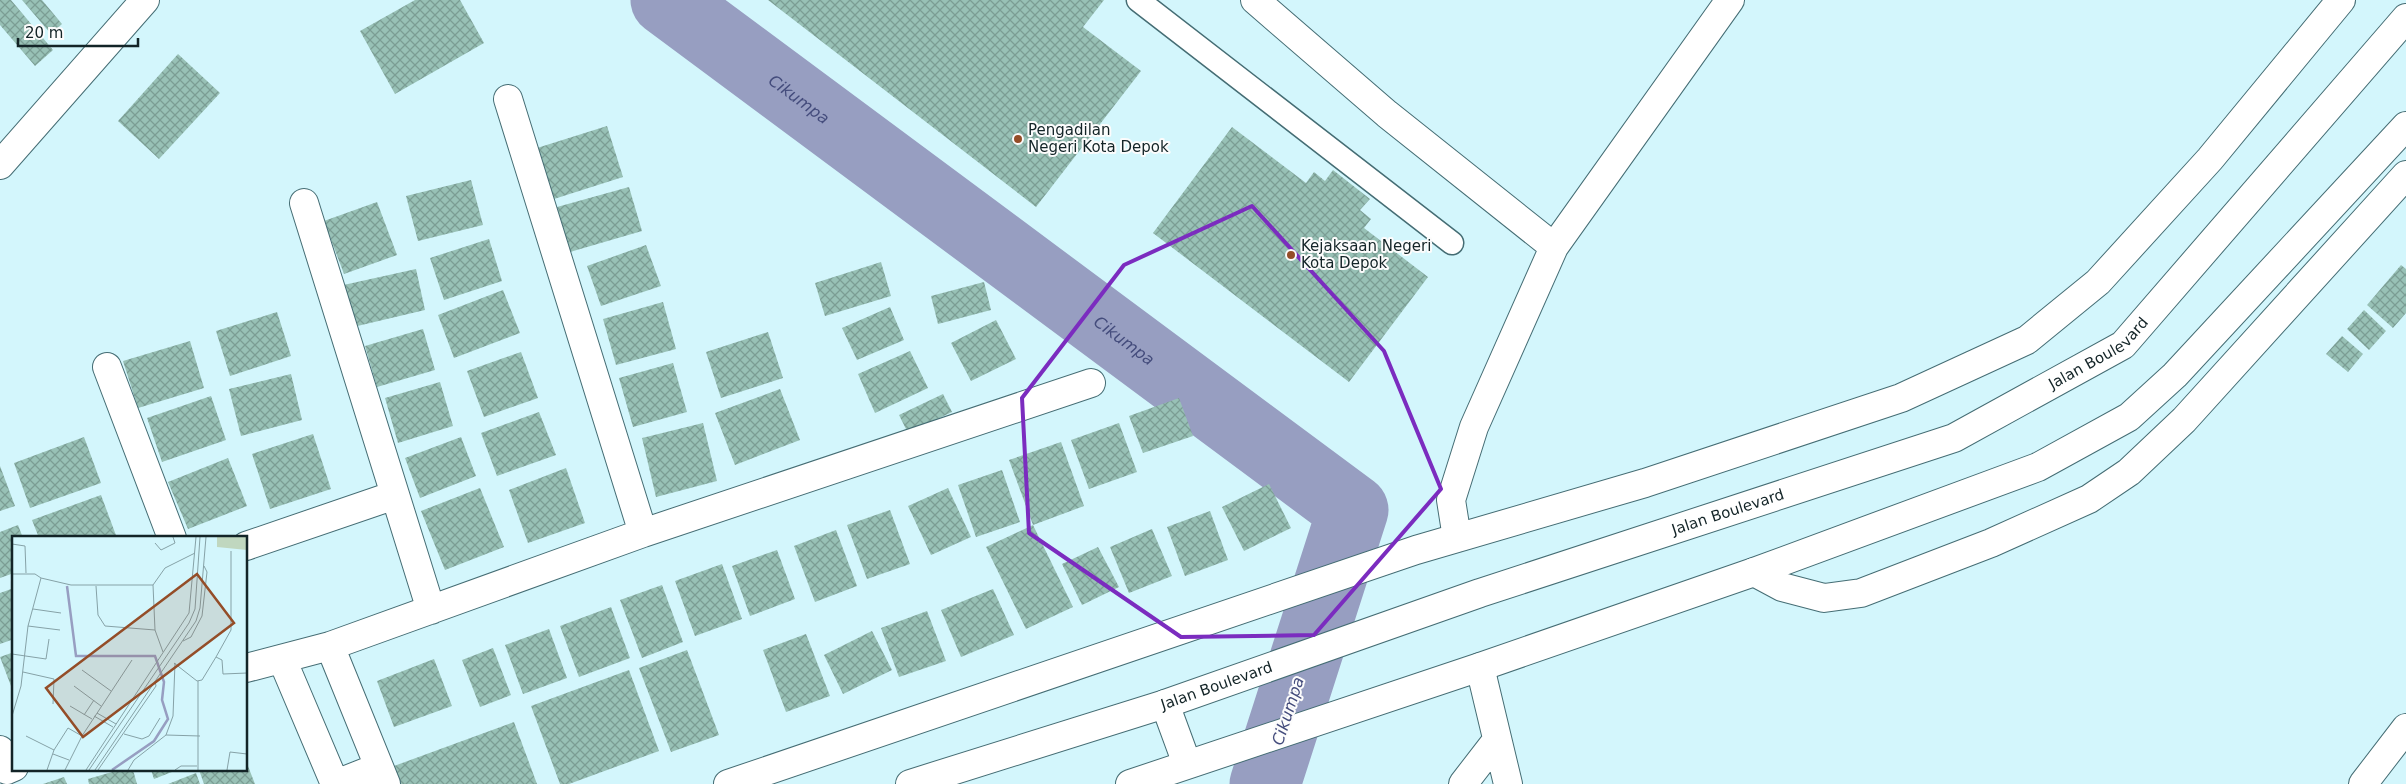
<svg xmlns="http://www.w3.org/2000/svg" width="2406" height="784" viewBox="0 0 2406 784" font-family="'DejaVu Sans',sans-serif">
<style>
.lines{fill:none;stroke-linecap:round;stroke-linejoin:round}
.river{stroke:#979ec1;stroke-width:71}
.building{fill:url(#building-cross-hatch)}
.service-casing{stroke:#456d74;stroke-width:25}
.minor-casing{stroke:#456d74;stroke-width:30}
.secondary-casing{stroke:#456d74;stroke-width:30}
.service{stroke:#fff;stroke-width:22}
.minor{stroke:#fff;stroke-width:28}
.secondary{stroke:#fff;stroke-width:28}
.marked{fill:none;stroke:#7b2cbf;stroke-width:4;stroke-linejoin:round}
.poi-dot{fill:#944d28;stroke:#fcfcfc;stroke-width:2}
.labels{text-anchor:middle;dominant-baseline:central;stroke-width:4;stroke-linejoin:round;paint-order:stroke}
.poi-label{font-size:15px;fill:#132427;stroke:#fcfcfc;text-anchor:start}
.street-label{font-size:15px;fill:#132427;stroke:#fcfcfc}
.water-label{font-size:16px;font-style:italic;fill:#444c7c;stroke:#fcfcfc}
.inset-river{fill:none;stroke:#979ec1;stroke-width:2.5}
.inset-road{fill:none;stroke:#86a2a7;stroke-width:1}
.view{fill:#944d28;fill-opacity:0.15;stroke:#944d28;stroke-width:2.5}
.inset-edge{fill:none;stroke:#132427;stroke-width:2.5}
</style>
<defs>
<pattern id="building-cross-hatch" width="8" height="8" patternUnits="userSpaceOnUse" patternTransform="scale(1.25)"><rect width="8" height="8" fill="#98c1b6"/><path d="M0 0l8 8M0 8l8-8" fill="none" stroke="#7b9d94"/></pattern>
</defs>
<rect width="100%" height="100%" fill="#d3f6fc"/>
<g class="lines">
<path class="river" id="s1" d="M666,0L1353,510L1265,784"/>
</g>
<path class="building" d="M0,0H11L53,50L35,66L0,25Z
M22,0H42L62,24L51,34Z
M415,0H460L484,43L395,94L360,31Z
M768,0H1104L1083,27L1141,71L1036,207Z
M178,54L220,93L159,159L118,121Z
M607,126L623,177L554,199L537,148Z
M1232,127L1306,183L1314,172L1325,181L1333,170L1370,199L1360,210L1371,219L1364,228L1428,277L1349,382L1153,233Z
M471,180L483,225L418,241L406,196Z
M629,187L642,231L570,252L557,207Z
M377,202L397,255L344,274L324,221Z
M489,239L502,281L444,300L430,258Z
M646,245L661,286L601,306L587,266Z
M881,262L891,296L825,316L815,283Z
M2401,265L2406,269V313L2393,328L2367,305Z
M416,269L425,310L349,328L339,286Z
M984,282L991,310L938,324L931,296Z
M503,290L520,333L454,358L438,315Z
M663,302L676,349L616,365L603,319Z
M890,307L904,340L857,360L842,328Z
M2364,310L2386,331L2369,350L2347,329Z
M277,312L291,356L230,376L216,331Z
M996,320L1016,359L971,381L951,343Z
M423,329L435,370L377,387L365,346Z
M768,332L783,378L721,398L706,352Z
M2342,336L2363,354L2348,372L2326,354Z
M190,341L204,388L138,408L123,361Z
M910,351L928,388L875,413L858,374Z
M521,352L538,398L484,417L467,371Z
M673,363L687,412L633,427L619,378Z
M291,374L302,420L241,436L229,389Z
M440,382L453,426L398,443L385,398Z
M780,389L800,440L735,465L715,413Z
M943,394L952,412L908,433L899,415Z
M211,396L226,440L162,462L147,418Z
M1179,398L1193,436L1143,453L1129,416Z
M539,412L556,455L497,476L481,433Z
M703,423L717,481L656,497L642,438Z
M1119,423L1137,472L1089,489L1071,440Z
M313,434L331,489L270,509L252,454Z
M84,437L101,483L30,508L14,463Z
M461,437L476,476L420,498L405,458Z
M1061,442L1084,506L1033,525L1009,460Z
M228,458L247,506L188,529L168,482Z
M0,466L15,506L0,511Z
M566,468L585,523L528,543L509,490Z
M1002,470L1020,522L976,537L958,485Z
M1269,484L1291,528L1244,551L1222,507Z
M480,488L504,547L445,570L421,511Z
M948,488L971,537L931,555L908,506Z
M101,495L117,538H39L32,520Z
M890,510L910,564L867,579L847,525Z
M1210,511L1228,560L1185,576L1167,527Z
M18,525L23,538H14V573L0,578V532Z
M1033,525L1073,607L1026,629L986,547Z
M1152,529L1172,576L1129,593L1110,547Z
M836,530L857,586L815,602L794,546Z
M1098,547L1119,587L1082,605L1062,564Z
M777,550L795,599L750,616L732,566Z
M722,564L742,619L695,636L675,581Z
M662,585L683,642L642,658L620,600Z
M14,588V639L0,644V593Z
M993,589L1014,635L961,657L941,610Z
M611,607L630,658L579,677L560,626Z
M927,611L946,661L899,677L881,628Z
M549,629L567,678L523,694L505,645Z
M872,631L892,670L843,694L824,655Z
M806,634L830,696L786,712L763,650Z
M493,648L511,695L480,707L462,660Z
M687,650L719,735L671,752L639,668Z
M14,652V694L0,657Z
M434,659L452,706L394,727L377,681Z
M629,670L659,751L569,784H560L531,706Z
M514,722L537,784H401L394,766Z
M246,761L255,784H204L199,770H246Z
M119,770H133L137,784H89L88,779Z
M151,770H177L154,779Z
M196,773L200,784H168Z
M64,777L67,784H43Z"/>
<g class="lines">
<defs>
<path id="service" d="M1138,0L1452,243"/>
<path id="minor" d="M1255,0L1387,114L1554,247
M508,99L643,533
M0,165L145,0
M304,203L431,610
M107,367L172,538
M1457,538L1451,500L1474,427L1554,247L1730,0
M246,546L395,495
M1754,572L1782,587L1824,598L1861,593L1991,543L2089,499L2129,472L2184,420L2406,175
M330,646L386,784
M282,659L335,784
M1480,667L1508,784
M246,668L330,646L643,533L1091,383
M0,750L7,770L14,767
M336,784L379,767
M728,784L1416,550L1645,483L1901,398L2027,340L2098,282L2210,159L2341,0
M1463,784L1497,740
M2363,784L2406,728"/>
<g id="secondary">
<path d="M1165,704L1187,764"/>
<path id="s2" d="M910,784L1165,704L1480,593L1954,438L2123,345L2406,18"/>
<path d="M1130,784L1480,667L1754,572L2038,467L2129,417L2175,375L2406,126"/>
</g>
</defs>
<use href="#service" class="service-casing"/>
<use href="#minor" class="minor-casing"/>
<use href="#secondary" class="secondary-casing"/>
<use href="#service" class="service"/>
<use href="#minor" class="minor"/>
<use href="#secondary" class="secondary"/>
</g>
<path class="marked" d="M1252,206L1384,351L1441,489L1314,635L1181,637L1029,533L1022,398L1124,265Z"/>
<g class="poi-dot">
<circle cx="1018" cy="139" r="5"/>
<circle cx="1291" cy="255" r="5"/>
</g>
<g class="labels">
<g class="poi-label">
<text x="1028" y="130">Pengadilan<tspan x="1028" dy="17">Negeri Kota Depok</tspan></text>
<text x="1301" y="246">Kejaksaan Negeri<tspan x="1301" dy="17">Kota Depok</tspan></text>
</g>
<g class="street-label">
<text stroke="none"><textPath href="#s2" startOffset="1268">Jalan Boulevard</textPath></text>
<text stroke="none"><textPath href="#s2" startOffset="862">Jalan Boulevard</textPath></text>
<text stroke="none"><textPath href="#s2" startOffset="322">Jalan Boulevard</textPath></text>
</g>
<g class="water-label">
<text stroke="none"><textPath href="#s1" startOffset="166">Cikumpa</textPath></text>
<text stroke="none"><textPath href="#s1" startOffset="571">Cikumpa</textPath></text>
<text transform="translate(1288 711) rotate(-72)">Cikumpa</text>
</g>
</g>
<g transform="translate(12 536)">
<rect width="235" height="235" fill="#d3f6fc"/>
<path d="M205,1H235V14L205,11Z" fill="#c0d7bf"/>
<path class="inset-river" d="M55,50L64,120H143L152,146L150,164L156,183L142,205L100,234"/>
<path class="inset-road" d="M143,7L149,14L163,7L161,1M0,8L13,10L14,37M0,38H23L29,42L59,49H141L153,32L183,17M141,49L143,94L151,116M84,50L86,79L93,90L143,94M21,73L49,77M16,90L48,94M171,105L179,101L190,80L195,36L192,30M0,118L34,123L37,103M204,121L219,94V15M162,127L185,145L190,144L204,121L210,124L211,138L235,137M70,134L99,155M11,136L42,143L41,168M62,150L89,170M58,170L80,183M85,177L104,188M72,179L82,164M0,180L9,150L16,90L29,42M82,180L101,191M112,198L130,203L137,200L148,182M154,199L188,200M14,200L42,214L56,192L70,200L120,124M41,218L57,224M35,234L42,214M53,234L70,200M74,234L177,77L184,1M77,234L177,87L183,73L188,1M83,234L184,85L188,72L194,1M86,234L144,150L143,145M116,234L122,224L154,199L161,180L163,127M163,234L169,230H185M186,234V145M215,234L218,216L235,218"/>
<path class="view" d="M185,38L222,87L71,201L34,152Z"/>
<rect width="235" height="235" class="inset-edge"/>
</g>
<path d="M18 38v8h120v-8" fill="none" stroke="#132427" stroke-width="2.5"/>
<text x="25" y="38" font-size="15" fill="#132427" stroke="#fcfcfc" stroke-width="4" paint-order="stroke">20 m</text>
</svg>
